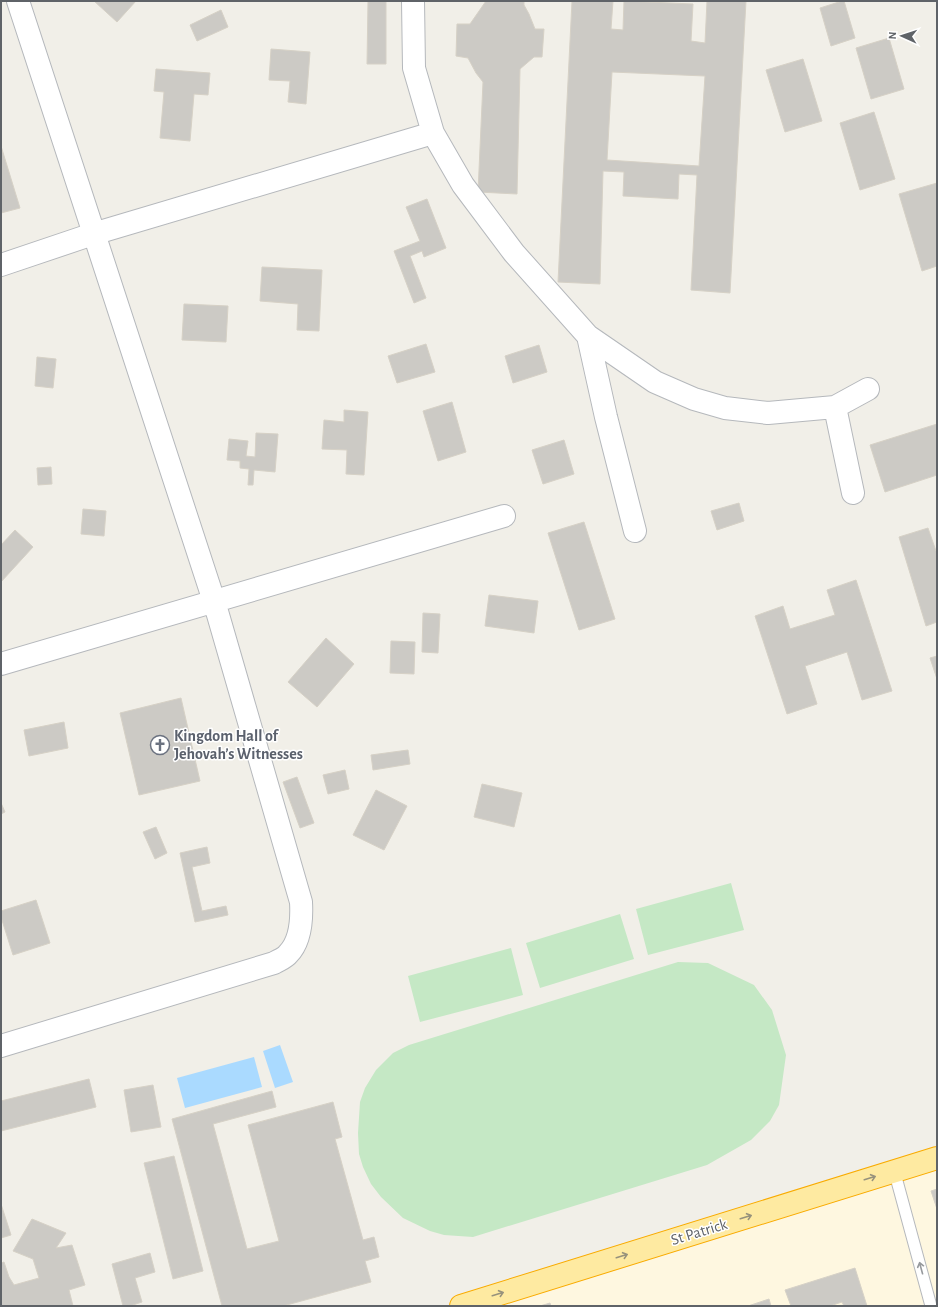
<svg xmlns="http://www.w3.org/2000/svg" width="938" height="1307" viewBox="0 0 938 1307" font-family="'Alegreya Sans',sans-serif">
<style>
.commercial{fill:#fef7e0}
.green{fill:#c5e8c5}
.water{fill:#aadaff}
.building{fill:#cccac5;stroke:#d6d1c6;fill-rule:evenodd}
.lines{fill:none;stroke-linecap:round;stroke-linejoin:round}
.service-casing{stroke:#b5b8bc;stroke-width:13}
.minor-casing{stroke:#b5b8bc;stroke-width:24}
.trunk-casing{stroke:#f9ab00;stroke-width:24}
.service{stroke:#fff;stroke-width:11}
.minor{stroke:#fff;stroke-width:22}
.trunk{stroke:#feeaa1;stroke-width:22}
.oneway{stroke:#97927c}
.oneway2{stroke:#979a9d}
.labels{text-anchor:middle;dominant-baseline:central;stroke-width:3;stroke-linejoin:round;paint-order:stroke}
.worship-label{font-size:16px;font-weight:bold;fill:#5b616d;stroke:#fff;text-anchor:start}
.street-label{font-size:16px;fill:#5f6368;stroke:#fff}
</style>
<rect width="100%" height="100%" fill="#f1efe8"/>
<path class="commercial" d="M937,1158V1306H461Z"/>
<path class="green" d="M731,883L744,930L648,955L636,909Z
M620,914L634,959L540,988L526,943Z
M511,948L523,995L420,1022L408,976Z
M678,962L708,963L754,985L772,1010L786,1055L779,1105L770,1121L751,1140L707,1165L473,1237L444,1235L430,1231L403,1218L381,1197L371,1184L363,1167L359,1154L358,1133L360,1102L365,1088L376,1070L393,1053L409,1045Z"/>
<path class="water" d="M280,1045L293,1082L275,1088L263,1051Z
M254,1057L262,1087L185,1108L177,1078Z"/>
<path class="building" d="M94,1H136L117,22Z
M368,1H386V64H367Z
M486,1H524V5L529,14L535,29H544L542,57H534L520,69L517,194L478,192L483,82L476,73L468,58L456,56L457,24H470Z
M572,1H613L611,29L623,30L624,1L693,4L691,41L705,43L707,1H746L730,293L691,290L697,175L679,174L678,199L623,196L624,172L603,171L600,284L558,282ZM612,72L705,76L699,166L607,160Z
M842,1H844L855,38L831,46L820,8Z
M221,10L228,27L197,41L190,25Z
M889,38L904,89L871,99L856,48Z
M271,49L310,52L306,104L288,102L290,81L269,80Z
M803,59L822,121L785,132L766,70Z
M156,69L210,73L208,95L194,94L190,141L160,138L164,92L154,91Z
M874,112L895,179L860,190L840,123Z
M1,146L20,208L1,213Z
M937,183V266L922,271L899,194Z
M427,199L446,248L424,257L422,251L410,256L426,298L414,303L394,251L420,241L406,207Z
M262,267L322,270L319,331L297,330L298,304L260,301Z
M184,304L228,306L226,342L182,340Z
M426,344L435,372L397,383L388,356Z
M539,345L547,372L513,383L505,356Z
M37,357L56,359L53,388L35,386Z
M452,402L466,452L438,461L423,411Z
M344,410L368,412L364,475L346,474L347,450L322,449L324,420L344,422Z
M937,424V475L885,492L870,445Z
M256,433L278,434L275,472L254,470L253,485H248L249,469L240,468V461L227,460L229,439L248,441L246,456L255,457Z
M564,440L574,474L543,484L532,450Z
M51,467L52,484L38,485L37,468Z
M739,503L744,521L717,530L711,511Z
M83,509L106,511L104,536L81,534Z
M584,522L615,619L579,630L548,533Z
M928,528L936,551H937V622L926,626L899,537Z
M15,530L33,547L1,582V545Z
M856,580L892,691L862,700L847,652L805,666L817,704L787,714L755,616L783,606L790,629L835,615L827,590Z
M489,595L538,601L534,633L485,626Z
M423,613L440,614L438,653L422,652Z
M326,638L354,664L317,707L288,682Z
M391,641L415,642L414,674L390,673Z
M937,656V679L930,658Z
M181,698L200,781L139,795L120,713Z
M64,722L68,748L29,756L24,730Z
M408,750L410,764L373,770L371,755Z
M345,770L349,789L328,794L323,775Z
M297,777L314,823L300,828L283,782Z
M482,784L522,793L514,827L474,817Z
M376,790L407,806L384,850L353,835Z
M1,803L5,812L1,814Z
M156,827L167,853L155,859L143,832Z
M207,847L210,863L192,867L202,911L226,906L228,915L195,922L180,853Z
M36,900L50,943L13,955L1,917V911Z
M89,1079L96,1107L1,1131V1101Z
M153,1085L161,1127L131,1132L124,1090Z
M272,1091L276,1107L213,1124L247,1249L279,1241L248,1125L333,1102L342,1137L335,1139L363,1240L374,1237L379,1257L365,1261L371,1282L283,1306H222L172,1119Z
M174,1156L203,1271L173,1279L144,1163Z
M937,1189V1209L931,1191Z
M1,1204L11,1235L1,1238Z
M32,1219L66,1233L56,1248L72,1245L85,1285L69,1290L73,1306H1V1263L4,1262L9,1277L14,1285L39,1278L33,1259L13,1251Z
M150,1253L155,1272L135,1278L142,1302L130,1306H123L112,1264Z
M855,1268L867,1306H844L842,1302L830,1306H791L785,1290Z
M769,1299L771,1306H748Z
M550,1303L551,1306H540Z"/>
<g class="lines">
<defs>
<path id="service" d="M894,1170L931,1306"/>
<path id="minor" d="M413,1L414,68L433,133L463,185L514,253L588,336L655,382L694,399L725,408L768,413L835,407L868,389
M1,265L93,234L433,133
M588,336L606,417L635,531
M835,407L853,493
M1,664L504,516
M1,1046L274,963C279,960 285,958 288,954C301,941 302,920 301,902L214,601L18,1"/>
<path id="trunk" d="M461,1306L937,1158"/>
</defs>
<use href="#service" class="service-casing"/>
<use href="#minor" class="minor-casing"/>
<use href="#trunk" class="trunk-casing"/>
<use href="#service" class="service"/>
<use href="#minor" class="minor"/>
<use href="#trunk" class="trunk"/>
</g>
<defs><path id="oneway-shaft" d="M-6 0H5M1.5-3L5.5 0L1.5 3" fill="none" stroke-width="1.6" stroke-linecap="round" stroke-linejoin="round"/></defs>
<g class="oneway">
<use href="#oneway-shaft" transform="translate(870 1178) rotate(-17)"/>
<use href="#oneway-shaft" transform="translate(746 1217) rotate(-17)"/>
<use href="#oneway-shaft" transform="translate(622 1256) rotate(-17)"/>
<use href="#oneway-shaft" transform="translate(498 1294) rotate(-17)"/>
</g>
<use class="oneway2" href="#oneway-shaft" transform="translate(921 1268) rotate(-105)"/>
<defs>
<symbol id="church-ring" viewBox="-11 -11 22 22"><circle r="9.5" fill="#fff" stroke="#6b7280" stroke-width="1.5"/><path d="M-1.2-6h2.4v3.5h3.3v2.4h-3.3V6h-2.4V-.1h-3.3v-2.4h3.3Z" fill="#6b7280"/></symbol>
</defs>
<g fill-rule="evenodd">
<use href="#church-ring" x="149" y="734" width="22" height="22"/>
</g>
<g class="labels">
<g class="worship-label">
<text x="174" y="736">Kingdom Hall of<tspan x="174" dy="18">Jehovah’s Witnesses</tspan></text>
</g>
<g class="street-label">
<text transform="translate(699 1232) rotate(-17)">St Patrick</text>
</g>
</g>
<rect width="938" height="1307" fill="none" stroke="#5f6368" stroke-width="4"/>
<g transform="translate(902 36) rotate(273)" stroke="#ffffff" stroke-width="3" paint-order="stroke">
<path d="M0-3L7 15L0 10L-7 15Z" fill="#5f6368"/>
<text y="-6" font-size="11" font-weight="bold" text-anchor="middle" fill="#5f6368">N</text>
</g>
</svg>
